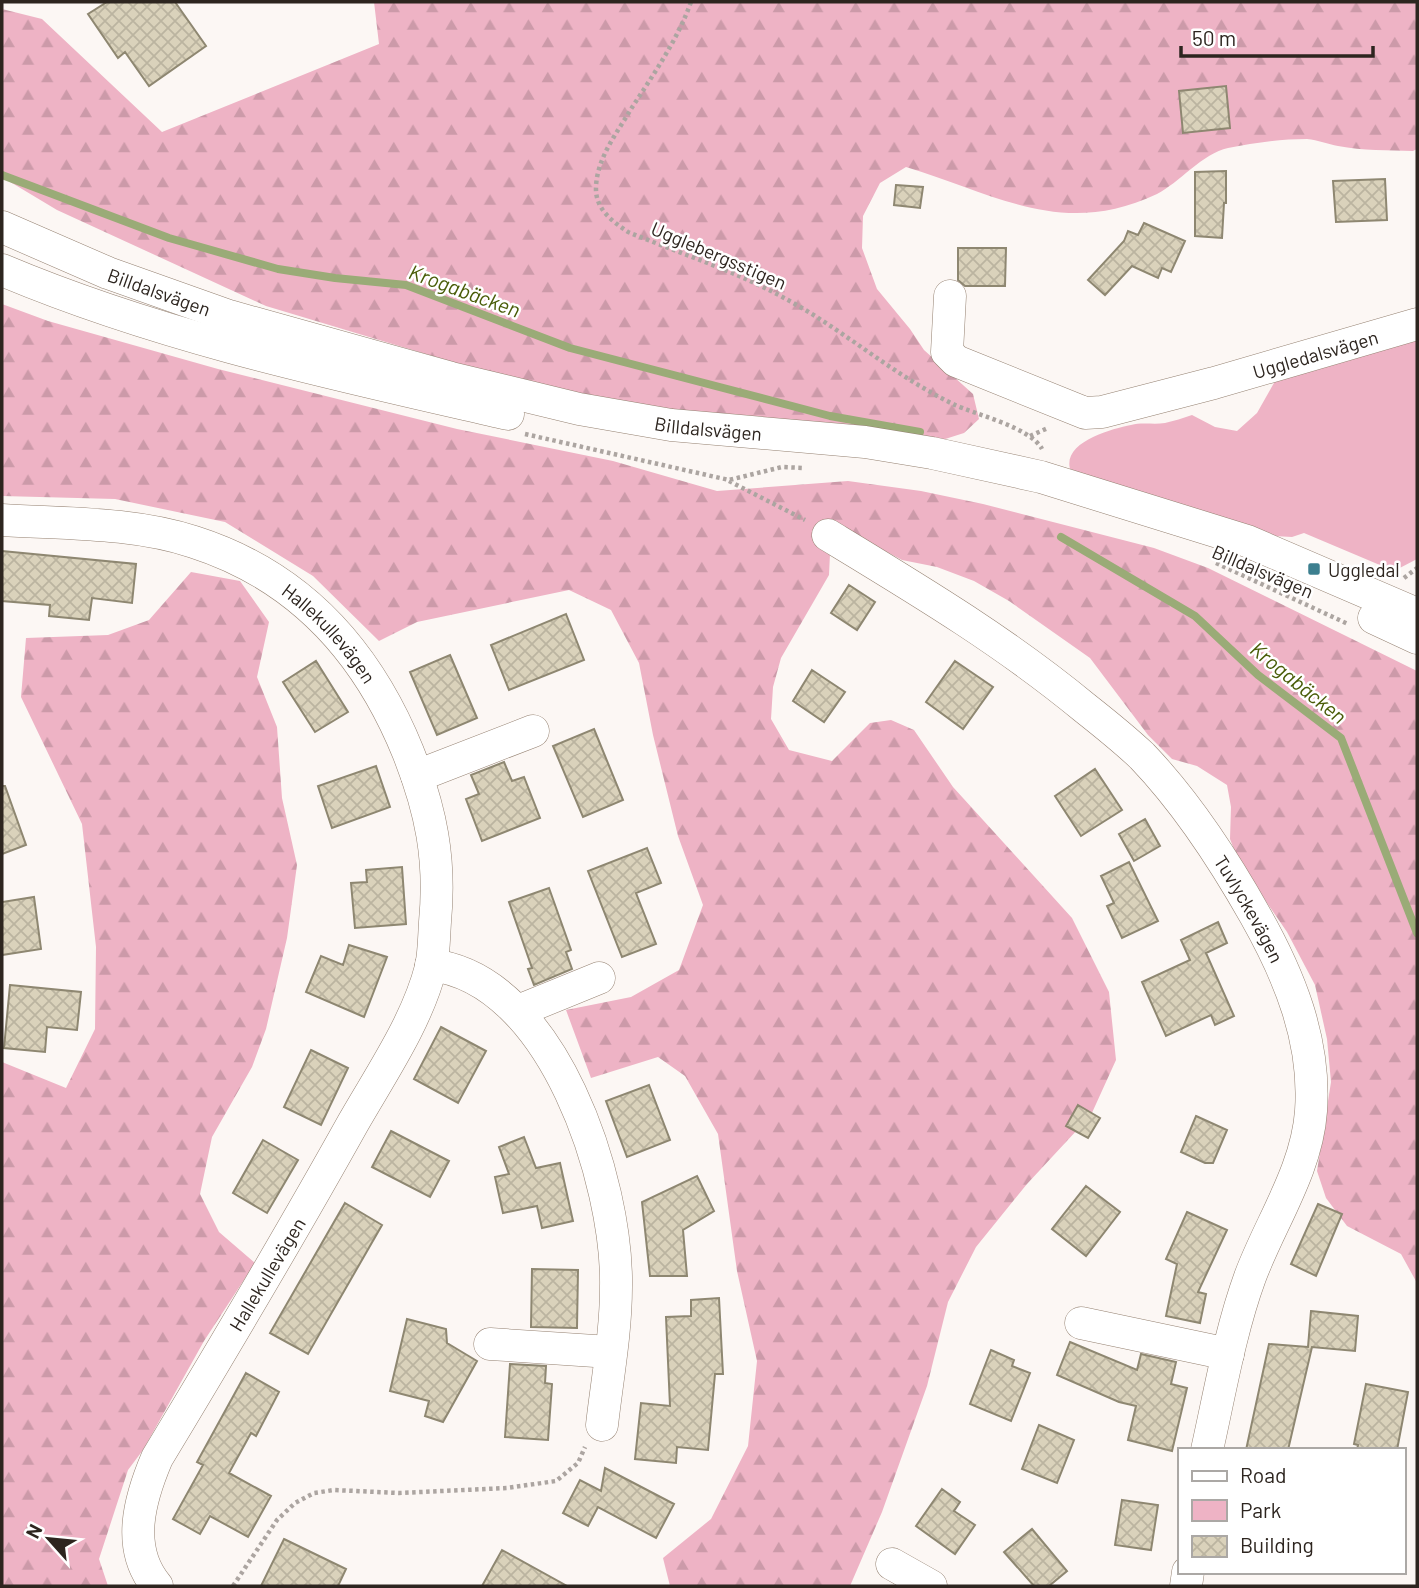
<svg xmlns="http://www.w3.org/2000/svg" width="1419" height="1588" viewBox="0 0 1419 1588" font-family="Barlow,sans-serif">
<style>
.green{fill:#eeb3c5}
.forest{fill:url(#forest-firs)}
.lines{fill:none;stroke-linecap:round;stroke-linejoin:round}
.stream{stroke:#9aab77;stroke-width:8}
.building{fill:url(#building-cross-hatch);stroke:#8e8771;stroke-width:2}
.minor-casing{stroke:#958272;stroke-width:33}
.path{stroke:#aca5a1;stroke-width:4.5;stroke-dasharray:3.5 3.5;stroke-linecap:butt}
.minor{stroke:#fff;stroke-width:32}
.poi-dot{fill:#3c7f8f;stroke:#fff;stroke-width:2.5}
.labels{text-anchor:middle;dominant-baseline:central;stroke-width:5;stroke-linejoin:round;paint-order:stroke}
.street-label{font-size:19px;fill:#2d251f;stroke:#fff}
.poi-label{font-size:19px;fill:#2d251f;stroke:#fff;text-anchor:start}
.water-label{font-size:21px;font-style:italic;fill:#495c08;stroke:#fff}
</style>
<defs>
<pattern id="forest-firs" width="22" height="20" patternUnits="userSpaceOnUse" patternTransform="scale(1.75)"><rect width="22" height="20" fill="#eeb3c5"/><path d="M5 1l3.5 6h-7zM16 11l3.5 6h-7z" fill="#cc9aa9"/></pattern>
<pattern id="building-cross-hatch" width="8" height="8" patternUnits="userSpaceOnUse" patternTransform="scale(1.75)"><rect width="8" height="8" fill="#dad2bb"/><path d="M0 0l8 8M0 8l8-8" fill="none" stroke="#bbb4a0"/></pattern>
</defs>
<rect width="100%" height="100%" fill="#fcf7f4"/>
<path class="green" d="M1417,340V559L1394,571L1304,533L1292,537L1274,536L1121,488L1070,469C1063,442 1111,429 1131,425C1142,422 1154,425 1165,423C1174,421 1183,418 1192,415L1215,427L1237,431L1257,413L1279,374Z"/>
<path class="forest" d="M374,2H1417V149L1413,151C1388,150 1363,151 1338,146C1328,144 1318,140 1307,139C1281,139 1254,143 1228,148C1203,153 1179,183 1157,194C1062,239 996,194 906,167L880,183L863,216L862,248L877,289L910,329L924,350L973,394L979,419L964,433L942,440L613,406L459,364L266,306L57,210L2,177V9L42,19L162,132L379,44Z
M2,304L48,321L218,369L457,429L613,461L717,491L848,481L921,491L983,504L1154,548L1208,568L1417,671V1283L1401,1254L1347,1226L1326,1198L1317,1171L1331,1082L1327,1039L1315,985L1287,932L1239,862L1230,839L1231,807L1227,785L1197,766L1172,759L1148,735L1090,658L1009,601L974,581L937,567L902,560L853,534L830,554L829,575L781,658L773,687L771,719L789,750L832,761L870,723L891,720L914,730L953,787L1072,918L1109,992L1116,1060L1091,1115L1027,1184L976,1247L948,1302L927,1386L882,1512L850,1586H670L663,1558L711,1519L748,1446L757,1361L737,1271L718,1134L685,1076L658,1057L591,1078L566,1010L631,997L679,970L703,905L678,836L653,735L639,663L611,610L569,590L417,622L379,641L313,576L225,522L115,499L2,496Z
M191,572L240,581L269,622L257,677L277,727L282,798L297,865L287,938L266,1029L252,1067L212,1137L200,1194L219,1232L255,1263L204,1341L143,1450L128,1470L99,1559L108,1586H2V1062L66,1088L95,1029L96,947L82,824L21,697L26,638L108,635L149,620Z"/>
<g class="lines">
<path class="stream" d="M2,175L169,238L278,269L335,278L406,285L570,348L830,416L920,432
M1061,537L1195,616L1258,675L1341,738L1417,933"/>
</g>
<path class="building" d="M107,2H175L206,46L149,86L125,52L118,58L88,14Z
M1226,86L1230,128L1183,133L1179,91Z
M1226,171V203H1224L1222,238L1195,236V172Z
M1385,179L1387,220L1336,222L1333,181Z
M896,185L923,187L920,208L894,205Z
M1144,223L1185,241L1171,272L1162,268L1158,278L1132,266L1105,295L1088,280L1124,241L1128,231L1138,235Z
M958,248H1006L1005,286H965L958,280Z
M2,551L136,564L132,603L92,598L89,620L49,616L50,605L2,601Z
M849,585L875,602L857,630L831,613Z
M566,614L584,660L509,690L491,645Z
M450,655L477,718L437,735L410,672Z
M316,661L348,712L315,732L283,682Z
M955,661L993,687L963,729L926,702Z
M812,670L845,692L824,722L793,701Z
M594,729L623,800L583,817L553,746Z
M504,762L512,781L524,777L540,818L482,841L466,799L479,794L471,775Z
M376,766L390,807L332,828L318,786Z
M1095,769L1122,810L1081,836L1055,796Z
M2,786H5L26,845L2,854Z
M1145,819L1160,846L1134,861L1119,834Z
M647,848L661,883L636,893L656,944L622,957L588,871Z
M1129,862L1158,921L1122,938L1107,906L1114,903L1101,876Z
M402,867L406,924L355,928L351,883L367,882L366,870Z
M549,888L571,950L566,952L572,969L534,985L528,969L532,968L509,902Z
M34,897L41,949L2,955V902Z
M1218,922L1227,943L1206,953L1234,1016L1215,1025L1211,1015L1166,1036L1142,982L1190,960L1181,940Z
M349,945L387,957L364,1017L306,992L321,956L343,965Z
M10,985L81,992L77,1030L47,1027L45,1052L4,1048Z
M441,1027L486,1051L458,1103L414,1079Z
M311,1050L348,1068L321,1125L284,1107Z
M649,1085L670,1140L627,1157L606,1101Z
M1078,1105L1100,1118L1088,1138L1066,1126Z
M1196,1116L1227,1130L1213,1163H1205L1181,1152Z
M391,1131L449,1161L430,1197L372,1167Z
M524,1137L536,1168L560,1163L573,1221L542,1228L537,1206L503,1213L495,1177L509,1174L499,1147Z
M263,1140L298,1160L267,1213L233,1193Z
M697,1176L714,1211L683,1230L687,1276H650L642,1202Z
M1086,1186L1120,1212L1086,1256L1052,1229Z
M345,1203L382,1225L308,1354L270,1333Z
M1318,1204L1342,1214L1316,1276L1291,1264Z
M1187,1212L1227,1230L1198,1292L1206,1294L1200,1323L1166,1316L1177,1264L1166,1259Z
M532,1269L578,1270L577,1328L531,1327Z
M719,1298L723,1374H715L708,1450L677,1447L676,1463L635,1459L641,1403L670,1406L666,1317L691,1316V1300Z
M1311,1311L1358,1316L1355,1351L1312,1347L1288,1450H1246L1269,1344L1308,1347Z
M407,1319L446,1329L447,1343L477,1361L443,1422L425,1416L429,1401L390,1391Z
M1070,1342L1137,1370L1141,1354L1176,1362L1171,1384L1187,1388L1172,1451L1128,1440L1136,1406L1119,1402L1057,1375Z
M991,1350L1014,1360L1012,1366L1030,1373L1011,1421L970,1404Z
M510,1364L546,1366L545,1383L552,1384L548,1440L505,1437Z
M246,1373L279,1392L256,1436L251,1433L229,1473L271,1496L248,1537L210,1516L200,1534L173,1519L203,1465L197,1462Z
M1366,1384L1408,1392L1397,1450H1357L1358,1445L1354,1444Z
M1039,1425L1074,1440L1057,1483L1022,1469Z
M605,1468L674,1504L656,1538L598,1507L588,1526L563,1513L580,1480L601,1491Z
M942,1489L960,1502L954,1511L975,1525L955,1554L916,1526Z
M1122,1500L1158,1505L1151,1550L1115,1545Z
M1032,1529L1067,1571L1049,1586H1034L1004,1552Z
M284,1539L346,1569L338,1586H261Z
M502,1550L567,1586H482Z"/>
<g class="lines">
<defs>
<g id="minor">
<path id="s1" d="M2,227L108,273L229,316L451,378L579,409L671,425L865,442L932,453L1041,477L1247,541L1417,614"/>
<path d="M2,270C163,338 338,375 508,414"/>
<path id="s2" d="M950,296L947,352L956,361L1085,413L1102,412L1214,383L1417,324"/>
<path id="s3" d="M2,520C65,524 133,522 194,542C300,576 367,651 408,752C431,810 441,859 435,922C434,937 434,953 431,967C417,1022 381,1074 353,1123C290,1236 224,1347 157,1458C140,1498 125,1548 157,1586"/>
<path id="s4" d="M828,535C917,589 1004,641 1085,708C1104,723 1124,739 1142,756C1186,802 1224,860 1255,915C1289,975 1316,1040 1311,1111C1307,1170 1270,1223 1250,1277C1230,1332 1220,1392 1207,1450"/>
<path d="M1374,618L1417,638"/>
<path d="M417,776L533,731"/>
<path d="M431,965C554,979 618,1183 616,1287C616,1333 607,1380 602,1425"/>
<path d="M518,1011L599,978"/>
<path d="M1081,1323L1228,1354"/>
<path d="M490,1344L610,1352"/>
<path d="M892,1564L931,1586"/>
<path d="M1186,1586L1188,1572"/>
</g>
</defs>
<use href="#minor" class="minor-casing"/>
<path class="path" d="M691,2C677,41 653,75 631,109C617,133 597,158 596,187C595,209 612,221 628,232C679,253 738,272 786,299C844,330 893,375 953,404C976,415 1030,427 1042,449
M525,434L729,480L782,467L804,468
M1030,436L1048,428
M729,481L805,520
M1216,563L1348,624
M1404,578L1417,568
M233,1586L277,1520L295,1503L314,1493L334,1490L399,1493L507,1488L556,1481L578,1463L585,1447"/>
<use href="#minor" class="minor"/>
</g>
<rect class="poi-dot" x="1307" y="562" width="14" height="14" rx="3.5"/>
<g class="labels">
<g class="street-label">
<text transform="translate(719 255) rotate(23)">Ugglebergsstigen</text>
<text stroke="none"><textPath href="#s1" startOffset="170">Billdalsvägen</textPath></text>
<text stroke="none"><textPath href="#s2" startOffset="446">Uggledalsvägen</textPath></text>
<text stroke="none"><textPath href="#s1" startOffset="737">Billdalsvägen</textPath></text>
<text transform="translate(1263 571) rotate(23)">Billdalsvägen</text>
<text stroke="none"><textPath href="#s3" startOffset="360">Hallekullevägen</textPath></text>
<text stroke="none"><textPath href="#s4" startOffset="572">Tuvlyckevägen</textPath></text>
<text transform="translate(267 1274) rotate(-59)">Hallekullevägen</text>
</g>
<g class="poi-label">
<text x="1328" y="569">Uggledal</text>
</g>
<g class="water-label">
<text transform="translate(465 290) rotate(20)">Krogabäcken</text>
<text transform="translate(1299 682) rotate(39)">Krogabäcken</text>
</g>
</g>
<rect width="1419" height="1588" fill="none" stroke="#2d251f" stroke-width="7"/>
<rect x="1178" y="1448" width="228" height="126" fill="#ffffff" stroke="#aba8a5" stroke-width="2"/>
<rect x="1192" y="1471" width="35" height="10" fill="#ffffff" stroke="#aba8a5" stroke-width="2"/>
<text x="1240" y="1483" font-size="21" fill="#2d251f">Road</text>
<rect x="1192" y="1500" width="35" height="21" fill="#eeb3c5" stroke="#aba8a5" stroke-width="2"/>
<text x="1240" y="1518" font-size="21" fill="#2d251f">Park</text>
<rect x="1192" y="1536" width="35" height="21" fill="url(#building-cross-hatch)" stroke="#aba8a5" stroke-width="2"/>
<text x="1240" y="1553" font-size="21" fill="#2d251f">Building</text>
<g transform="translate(49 1539) rotate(297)" stroke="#ffffff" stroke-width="5" paint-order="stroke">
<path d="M0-5L12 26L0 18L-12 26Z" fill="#2d251f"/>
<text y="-10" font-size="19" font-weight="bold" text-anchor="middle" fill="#2d251f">N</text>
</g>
<path d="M1181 46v10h192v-10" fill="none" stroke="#2d251f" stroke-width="3.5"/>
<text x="1192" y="46" font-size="21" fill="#2d251f" stroke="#ffffff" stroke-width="5" paint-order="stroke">50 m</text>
</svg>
